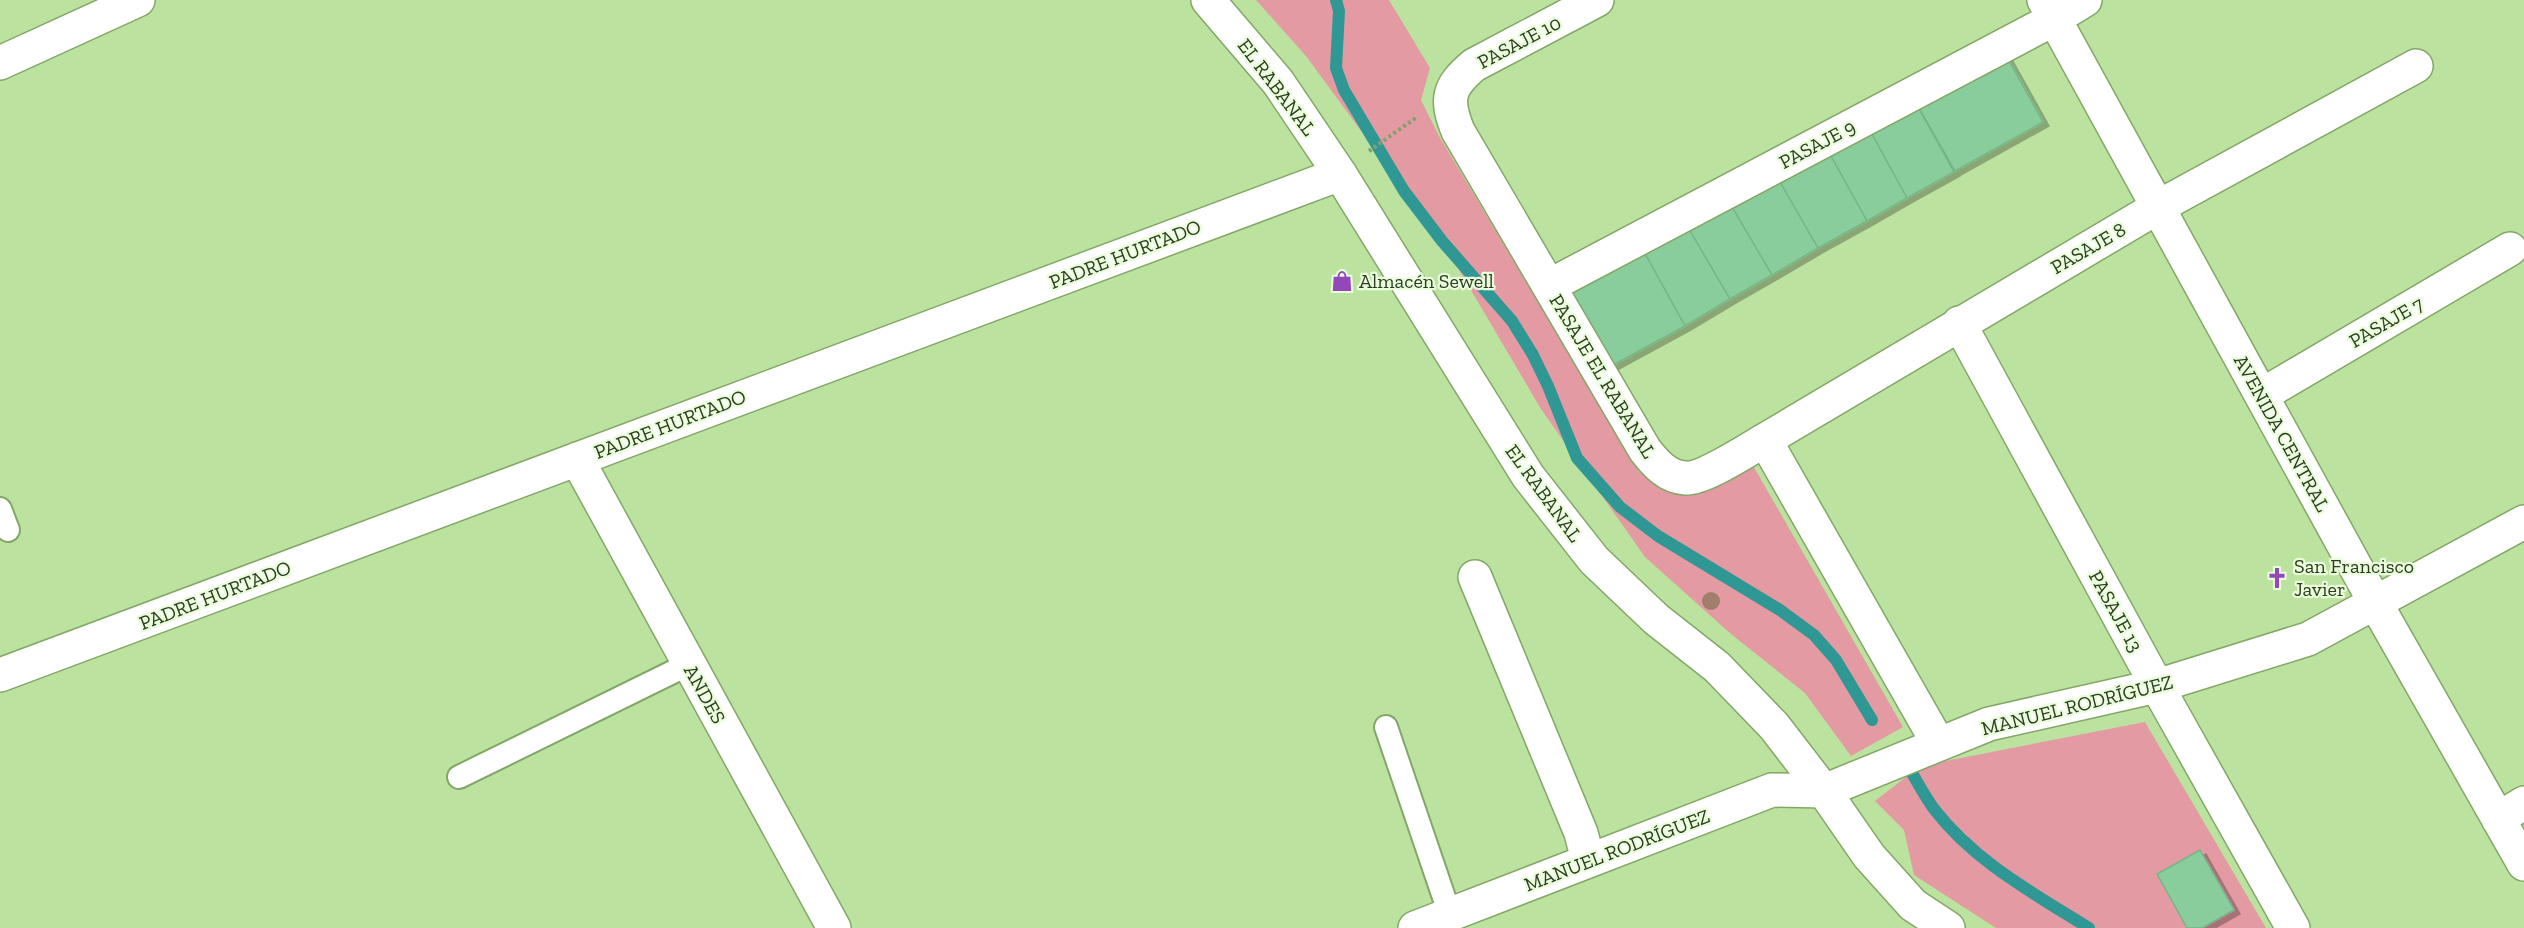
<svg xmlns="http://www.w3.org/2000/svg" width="2524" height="928" viewBox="0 0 2524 928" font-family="'Zilla Slab',serif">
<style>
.green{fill:#e39aa2}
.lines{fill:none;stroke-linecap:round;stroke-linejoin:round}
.stream{stroke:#2f9794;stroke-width:12}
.building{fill:#8acd9c;stroke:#74b687;stroke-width:1.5;filter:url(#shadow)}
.lane-casing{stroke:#83a767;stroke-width:26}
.street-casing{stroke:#83a767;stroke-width:36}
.secondary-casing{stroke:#83a767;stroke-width:36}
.path{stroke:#83a06d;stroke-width:4;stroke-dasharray:3 3;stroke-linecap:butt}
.lane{stroke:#fff;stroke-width:22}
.street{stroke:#fff;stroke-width:33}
.secondary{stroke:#fff;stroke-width:33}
.tree{fill:#9f7f6b}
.labels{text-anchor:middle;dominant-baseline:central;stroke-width:4.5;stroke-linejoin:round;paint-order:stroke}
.street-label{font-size:20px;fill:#2e3d22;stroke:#e9fddb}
.poi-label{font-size:20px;fill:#2e3d22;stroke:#e9fddb;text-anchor:start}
</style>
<defs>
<filter id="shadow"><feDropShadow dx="6" dy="4" stdDeviation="0" flood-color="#0004"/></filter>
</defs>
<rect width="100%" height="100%" fill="#bce2a0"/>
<path class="green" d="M1256,0H1389L1430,68L1421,100L1439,136L1640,473L1662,486L1751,462L1903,727L1851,756L1805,693L1731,634L1645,557L1541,409L1442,241L1306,56Z
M2145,722L2266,928H1996L1914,875L1904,830L1875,801L1920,766Z"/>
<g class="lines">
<path class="stream" d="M1336,0L1339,11L1336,68L1344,90L1404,191L1442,241L1512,321L1533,355L1548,386L1577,458L1620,507L1658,536L1780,610L1814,635L1836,660L1872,720
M1912,773C1919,785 1926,798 1934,809C1975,862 2033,893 2089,928"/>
</g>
<path class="building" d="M2003,50L2043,122L1955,171L1914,99Z
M1914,100L1954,172L1907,198L1867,125Z
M1867,125L1907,198L1867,221L1826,147Z
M1826,147L1867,221L1818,248L1776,175Z
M1776,175L1818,248L1772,275L1728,200Z
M1728,200L1772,275L1730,299L1686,224Z
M1686,224L1730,299L1685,326L1642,248Z
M1642,248L1685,326L1604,370L1562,293Z
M2200,850L2234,910L2202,928H2187L2157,874Z"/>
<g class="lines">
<defs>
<path id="lane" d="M0,509L8,530
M1386,727L1450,915
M459,777L689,664"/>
<path id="street" d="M1597,0L1474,65C1448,87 1445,99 1458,131L1645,450C1655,463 1667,477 1685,478C1702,480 1749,449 1765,440L1938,743
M2044,0L2376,604L2524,864
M0,63L138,0
M1549,286L2054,19L2085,0
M1959,323L2157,686L2293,928
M2262,395L2510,249
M1765,440L2158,207L2416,66
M577,459L834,928
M1475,577L1581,833L1588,860
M0,675L1340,174
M2498,819L2524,803
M1415,928L1772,790L1824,791L1989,724L2157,686L2308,639L2524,522"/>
<path id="secondary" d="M1208,0L1278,82L1340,174L1528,476L1594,560L1656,619L1717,667L1774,726L1824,791L1869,856L1913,905L1948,928"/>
</defs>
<use href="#lane" class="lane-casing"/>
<use href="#street" class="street-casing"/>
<use href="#secondary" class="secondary-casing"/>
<path class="path" d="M1369,151L1417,117"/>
<use href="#lane" class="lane"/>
<use href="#street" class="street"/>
<use href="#secondary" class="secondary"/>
</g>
<circle class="tree" cx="1711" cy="601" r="9"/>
<defs>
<symbol id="shop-bare" viewBox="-9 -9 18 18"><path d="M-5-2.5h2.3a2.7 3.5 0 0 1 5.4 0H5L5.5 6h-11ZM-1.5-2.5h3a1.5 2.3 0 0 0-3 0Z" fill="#9347b9" stroke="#e9fddb" stroke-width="2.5" paint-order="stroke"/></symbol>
<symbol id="church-bare" viewBox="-9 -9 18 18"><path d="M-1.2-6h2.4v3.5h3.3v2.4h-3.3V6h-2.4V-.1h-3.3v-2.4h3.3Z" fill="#9347b9" stroke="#e9fddb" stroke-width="2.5" paint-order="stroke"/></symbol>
</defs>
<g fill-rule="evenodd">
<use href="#shop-bare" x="1327" y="266" width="30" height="30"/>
<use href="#church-bare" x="2262" y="563" width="30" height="30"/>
</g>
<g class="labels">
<g class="street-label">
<text transform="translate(1519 42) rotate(-28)">PASAJE 10</text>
<text transform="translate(1277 87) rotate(53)">EL RABANAL</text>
<text transform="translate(1817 144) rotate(-28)">PASAJE 9</text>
<text transform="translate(2088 248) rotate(-30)">PASAJE 8</text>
<text transform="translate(1125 254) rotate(-21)">PADRE HURTADO</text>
<text transform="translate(2386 322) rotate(-30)">PASAJE 7</text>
<text transform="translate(1603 376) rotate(59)">PASAJE EL RABANAL</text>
<text transform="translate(670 424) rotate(-21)">PADRE HURTADO</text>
<text transform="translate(2282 433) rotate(61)">AVENIDA CENTRAL</text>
<text transform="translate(1544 493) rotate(54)">EL RABANAL</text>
<text transform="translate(215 595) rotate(-21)">PADRE HURTADO</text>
<text transform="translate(2116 611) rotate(61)">PASAJE 13</text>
<text transform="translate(705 694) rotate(61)">ANDES</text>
<text transform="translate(2077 705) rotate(-14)">MANUEL RODRÍGUEZ</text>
<text transform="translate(1617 850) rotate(-21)">MANUEL RODRÍGUEZ</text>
</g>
<g class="poi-label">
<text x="1359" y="281">Almacén Sewell</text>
<text x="2294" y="566">San Francisco<tspan x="2294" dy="23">Javier</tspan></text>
</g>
</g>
</svg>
